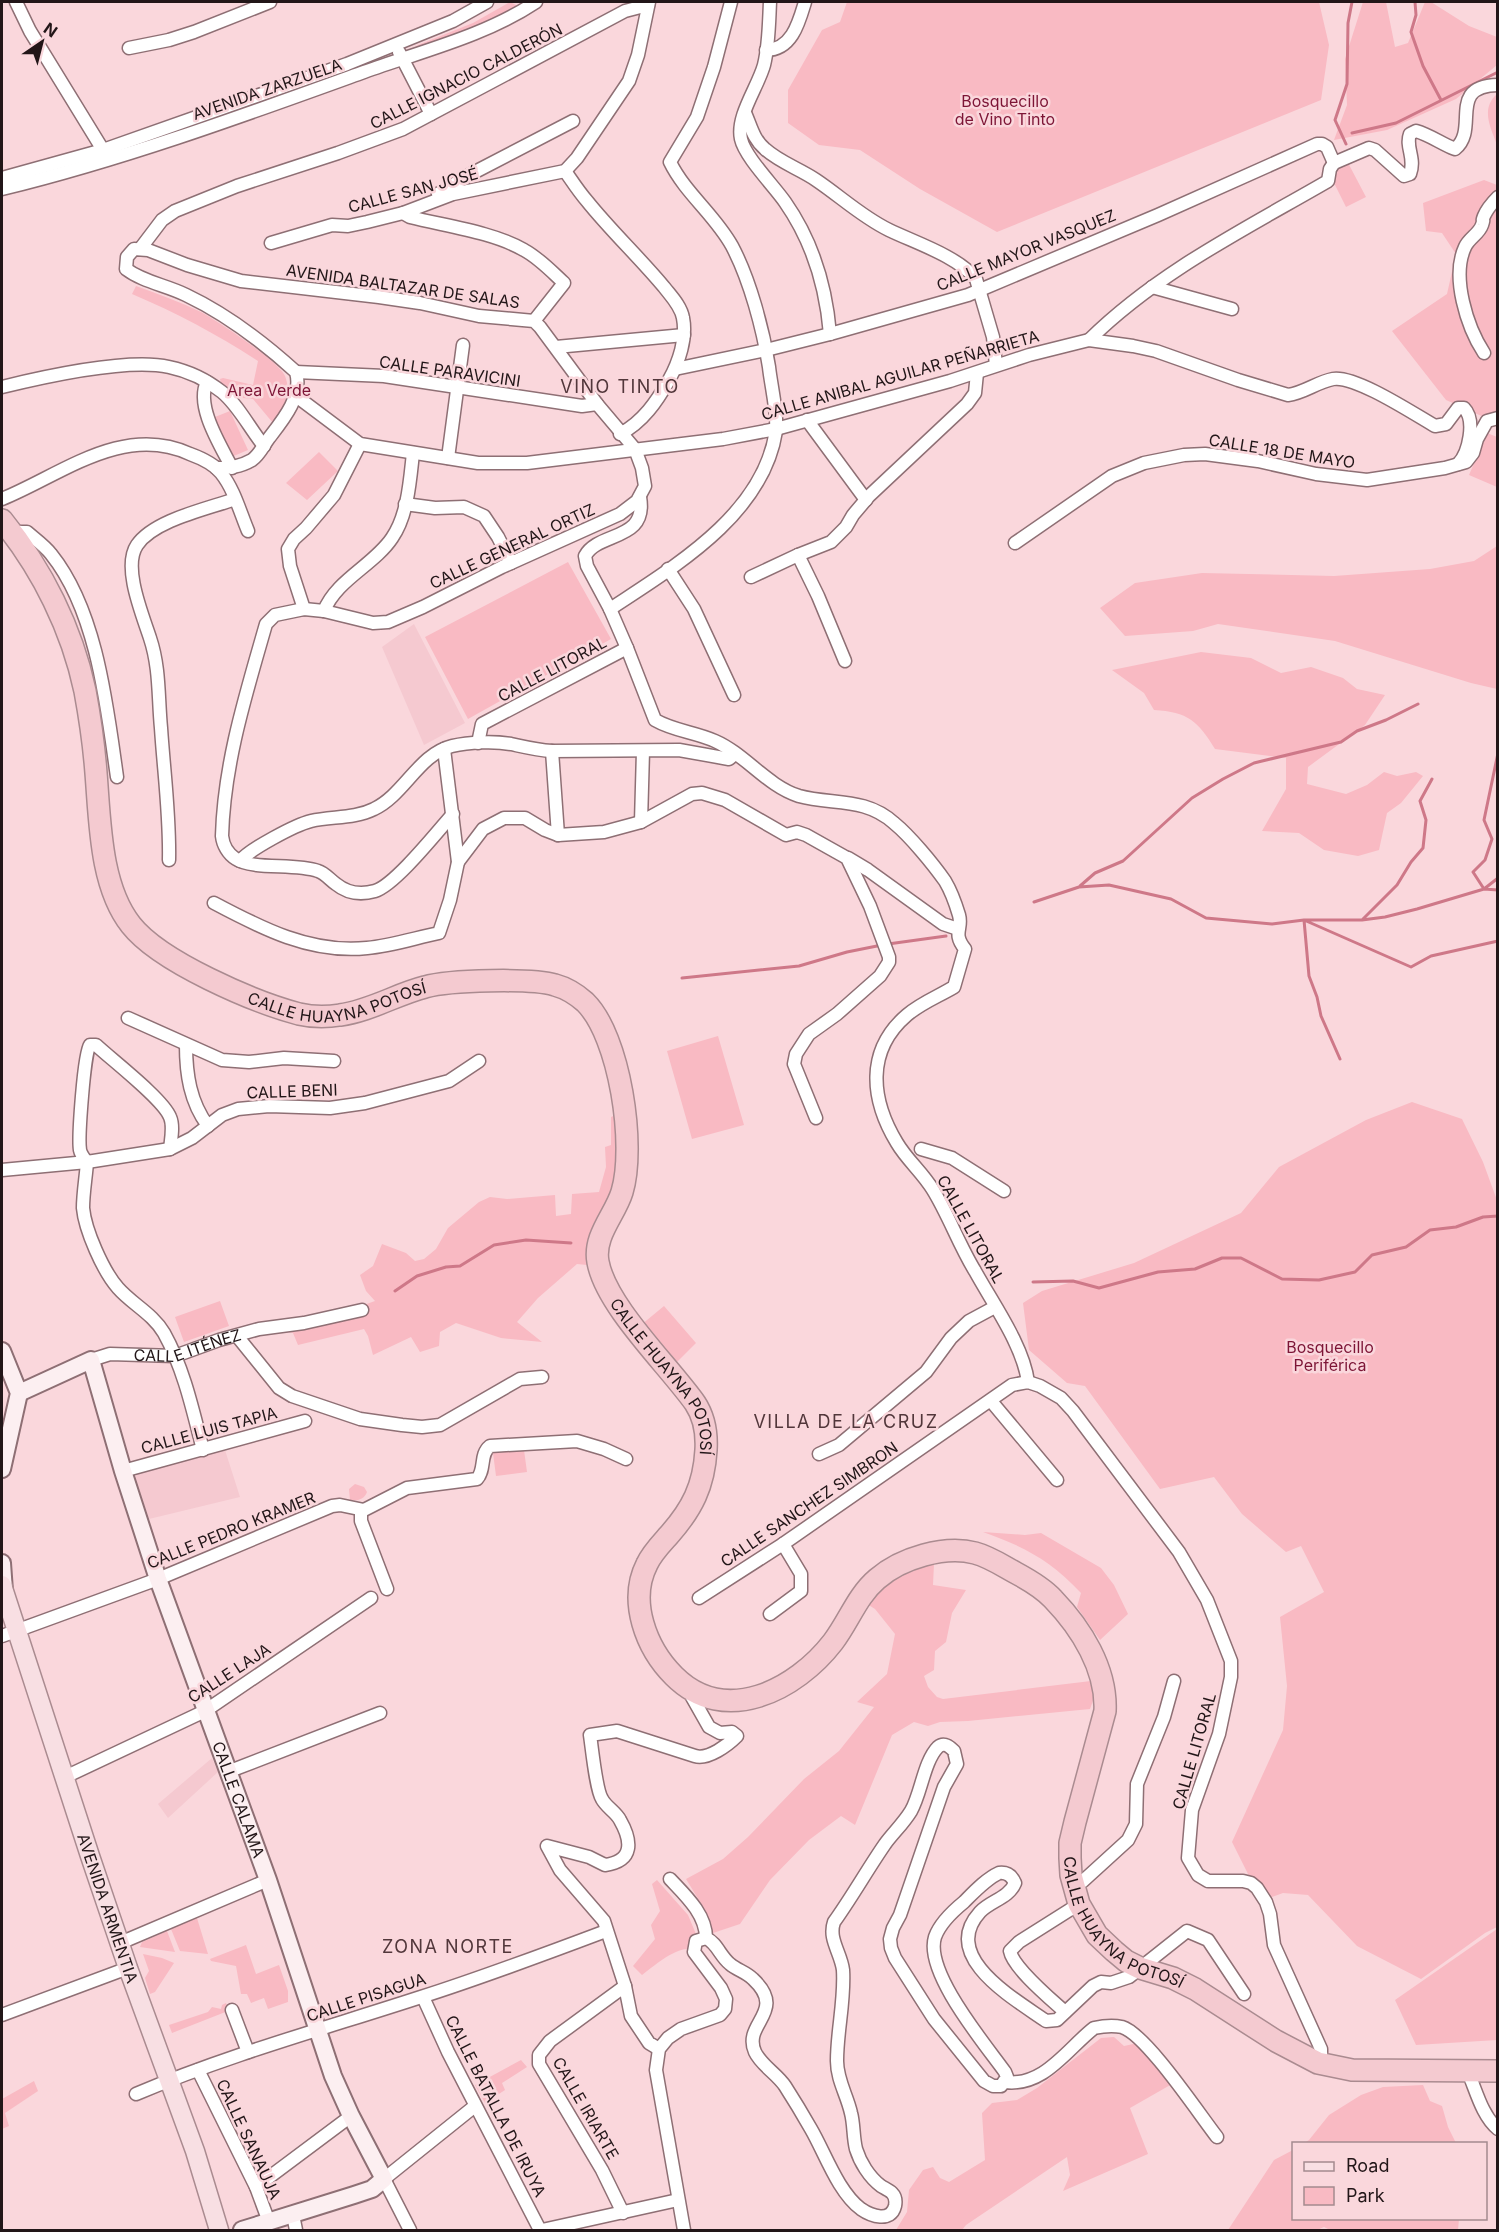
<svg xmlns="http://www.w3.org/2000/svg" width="1499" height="2232" viewBox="0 0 1499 2232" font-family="Inter,sans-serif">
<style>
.built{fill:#f5c9d0}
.green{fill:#f9bac3}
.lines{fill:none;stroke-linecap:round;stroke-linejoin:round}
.stream{stroke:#ce7888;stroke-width:3}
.street-casing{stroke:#8e6f74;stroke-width:15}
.secondary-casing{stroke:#8e6f74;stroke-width:20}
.primary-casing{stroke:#aa8b90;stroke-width:21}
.highway-casing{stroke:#aa8b90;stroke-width:24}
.street{stroke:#fff;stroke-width:12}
.secondary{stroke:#fceff1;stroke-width:16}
.primary{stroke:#f8dfe3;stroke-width:18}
.highway{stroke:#f4cad0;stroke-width:21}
.labels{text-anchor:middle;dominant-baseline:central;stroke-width:5;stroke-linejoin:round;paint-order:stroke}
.street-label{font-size:16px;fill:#221618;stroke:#fad7dc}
.park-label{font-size:16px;fill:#7d1536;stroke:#fad7dc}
.neighbourhood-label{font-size:18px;letter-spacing:1.5px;fill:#52373b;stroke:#fad7dc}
</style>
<rect width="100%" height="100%" fill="#fad7dc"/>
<path class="built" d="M414,624L465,723L424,745L382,647Z
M225,1450L240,1497L149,1519L135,1478L138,1472Z
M212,1758L218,1772L168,1818L158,1804Z"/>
<path class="green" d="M510,2L516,5L517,10L503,20L411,50L418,45L473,23Z
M847,2H1319L1329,45L1321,100L997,232L920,189L860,150L819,145L788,123V90L822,30L840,22Z
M1363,2H1386L1395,47L1408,43L1425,2H1431L1469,26L1497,37V65L1456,99L1387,130L1334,140L1347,105L1345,59Z
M1497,94V145C1491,128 1480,109 1497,94Z
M1346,159L1366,197L1346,207L1327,169Z
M1484,180L1497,185V423L1446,400L1392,331L1447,294L1456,254L1442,233L1426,231L1423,203Z
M136,286C158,294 180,302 201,312C216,320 280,362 285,376C292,393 283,409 273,423L253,399L243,398L221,383L220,379L223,378L253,385L258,361C218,335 177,313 132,294Z
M230,411L248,450L229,458L210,419Z
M1487,433L1497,437V487L1469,475Z
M319,452L338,471L307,500L286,483Z
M1497,546V689L1471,683L1335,641L1218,624L1193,631L1125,636L1100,608L1135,583L1202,573L1334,576L1430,569L1474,561Z
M568,562L611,639L468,719L425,637Z
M1201,652L1251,658L1281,673L1311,667L1343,678L1357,689L1385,695L1365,725L1308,767L1307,784L1346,794L1367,785L1384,772L1397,776L1416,772L1423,776L1401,803L1387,813L1379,850L1358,856L1324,850L1299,833L1262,831L1286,789V758L1215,749C1198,721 1188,712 1154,710L1144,693L1112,670Z
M718,1036L744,1125L692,1139L667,1051Z
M1412,1102L1462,1119L1483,1162L1498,1203L1497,1927L1485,1933L1421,1979L1357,1946L1308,1895L1283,1893L1264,1900L1250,1878L1232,1842L1283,1730L1287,1686L1280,1617L1324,1592L1301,1546L1286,1552L1242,1514L1214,1477L1160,1489L1085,1386L1067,1383L1029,1350L1023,1303L1042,1291L1134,1263L1241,1213L1279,1167L1366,1120Z
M618,1114L620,1167L608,1202L591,1232L587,1246V1265L577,1264L538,1298L517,1322L542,1342L501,1338L456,1323L440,1332L439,1346L420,1352L411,1337L373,1355L368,1336L364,1329L298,1345L293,1333L268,1327L327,1318L375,1301L366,1291L360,1275L373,1266L382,1244L406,1253L415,1261L424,1259L436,1249L448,1228L479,1202L490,1197L507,1199L555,1195L556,1216L571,1214L572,1194L599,1192L606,1167L605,1147L611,1145V1117Z
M220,1301L229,1326L184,1342L175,1317Z
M664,1306L696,1343L675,1364L641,1325Z
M524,1450L527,1472L496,1476L493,1453Z
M355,1484L364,1487L367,1492C364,1500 357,1501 350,1500L349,1489Z
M983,1532L1025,1535L1041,1533L1101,1568L1114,1585L1128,1614L1100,1640L1077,1607L1081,1593C1050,1560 1025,1547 983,1532Z
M934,1564L933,1585L966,1590L952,1613L946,1642L935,1651L934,1670L924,1676L928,1687L937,1697L943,1699L1091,1681L1095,1695L1090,1709L968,1721L940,1722L928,1726L914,1722L892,1735L855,1825L841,1816L809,1840L770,1880L740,1924L713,1933L705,1910L686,1879L723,1859L748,1837L804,1779L839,1751L874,1707L857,1702L887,1674L895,1634L875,1609L867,1604C884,1585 907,1565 934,1564Z
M657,1880L688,1915L696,1934L687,1949C672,1950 654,1966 642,1975L633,1966L655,1939L651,1925L660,1911L652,1884Z
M197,1918L208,1954L180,1951L171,1929Z
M1497,1929V2040L1416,2045L1395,2000Z
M167,1931L175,1952L140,1947L142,1942Z
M246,1945L256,1974L279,1965L288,1991V2002L268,2009L264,1998L251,2003L247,1994H241L236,1966L211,1961L210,1959Z
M143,1954L162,1958L174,1963L155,1992L150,1994L145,1978L149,1971Z
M226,2003L228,2011L172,2033L169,2025L208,2012L212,2007L221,2009L222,2005Z
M1114,2037L1124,2046L1138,2043L1172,2084L1130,2108L1148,2154L1063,2191L1070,2175L1067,2157L966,2225L962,2230H896L907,2212L909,2190L923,2170L933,2167L940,2178L949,2182L985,2160L982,2113L992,2103L1017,2100L1037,2088L1101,2038Z
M521,2060L527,2067L502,2083L505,2090L485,2103L475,2085Z
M34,2081L38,2091L5,2113L9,2126L2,2129V2099Z
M1423,2085L1430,2101L1442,2106L1448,2127L1456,2143H1304L1309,2140L1329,2115L1361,2095L1383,2087Z
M1293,2150L1294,2218L1459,2219L1458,2230H1330L1324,2227L1317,2230H1228L1274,2160Z"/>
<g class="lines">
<path class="stream" d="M1415,2L1416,15L1411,32L1423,66L1441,100
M1352,133L1396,123L1498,72
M1346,144L1335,120L1347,84L1348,23L1352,2
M1498,753L1484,820L1492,839L1485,860L1473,872L1484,889L1498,890
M1080,886L1095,873L1123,861L1192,798L1223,779L1254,763L1341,742L1357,731L1386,720L1418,704
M1034,902L1079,887L1109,885L1171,899L1206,918L1272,924L1304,920H1362L1385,917L1417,909L1484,889L1498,878
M1363,919L1397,885L1411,862L1423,848L1426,820L1420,801L1432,779
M888,944L946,936
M682,978L799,966L847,952L882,945
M1340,1059L1321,1016L1317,997L1309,976L1304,920L1411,967L1431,956L1498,941
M1033,1282L1073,1281L1099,1288L1158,1272L1195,1269L1222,1258H1241L1282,1279L1319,1280L1355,1272L1372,1255L1406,1247L1430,1230L1456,1227L1483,1217L1498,1216
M395,1291L417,1276L446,1267L460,1266L494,1245L526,1240L571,1243"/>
<defs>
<g id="street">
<path d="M16,2L30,31L103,150"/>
<path d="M770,2C769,22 769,45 764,65C758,87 736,116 741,139C745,157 774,186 785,202C813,242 826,286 830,334"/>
<path d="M129,48L169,40L194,32L270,2"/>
<path d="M766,50C792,50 799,22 805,2"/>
<path d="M399,52L431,114"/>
<path d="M745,113C751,126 753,139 765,149C779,162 800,169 816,180C840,196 862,217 889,230C916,243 957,256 976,279L993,337L996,365"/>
<path d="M565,171C572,181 579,192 587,201C611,231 639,257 664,287C671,296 681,306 683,318C687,338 679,362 669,380C657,401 643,422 620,434"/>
<path d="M2,178L103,150L347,64L453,21L487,2"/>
<path d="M2,189C125,159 245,115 364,72C422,51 485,36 536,2"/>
<path d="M438,194L471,174L573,121"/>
<path d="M403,213L410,217C445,226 493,232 524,250C539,258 551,271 564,283L534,321"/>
<path d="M271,243L332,225L348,226L367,222L403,213L453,194L565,171L577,158L629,81L638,55L649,2"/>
<path d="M140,249L162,220L175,211L237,186L338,153L403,129L625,11L648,5"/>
<path d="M1152,287L1232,309"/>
<path d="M1089,340C1158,272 1245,229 1328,181L1330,169L1334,163L1369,148L1375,150L1404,176L1410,174C1416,158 1405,147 1410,134L1416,131C1430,135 1442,144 1455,149C1480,129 1446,86 1498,85"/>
<path d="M556,347L684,335"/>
<path d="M1484,353C1467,327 1451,277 1465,247C1469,238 1479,234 1482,225C1485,216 1481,224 1484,216C1487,209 1493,202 1498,197"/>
<path d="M675,369L766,350L830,334L968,295L1158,215L1317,144H1322L1327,147L1334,163"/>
<path d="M296,372L384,376L582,406L597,404"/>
<path d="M207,382C195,406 221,446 232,468"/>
<path d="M2,387C43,377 128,358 169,367C188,371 207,380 222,392C239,406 250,429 264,446"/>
<path d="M296,396L360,444L478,463H527L723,439L776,429L950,381L1029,355L1089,340L1133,346L1156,351L1238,380L1288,395C1304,393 1317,382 1333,379C1355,375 1414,414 1435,426L1446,424L1458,408H1464C1476,420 1469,453 1458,464"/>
<path d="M807,420L866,500"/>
<path d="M448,458L463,345"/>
<path d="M216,468C229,468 240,467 252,460C260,454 263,446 269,438C283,420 303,396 296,372C263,342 226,314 186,295C166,285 143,282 126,269L127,257L134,249L148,250L187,265L241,281L379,297L420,303L479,316L534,321L540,327L597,404L635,449L642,468L645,486L637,501L620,514L502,567L423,607L388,622L373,623L324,611L304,609L275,615L266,624C246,694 224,763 222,836C223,845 228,854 236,859C253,870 295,863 318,871C325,873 330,880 336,884C347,893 361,895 375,891C395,885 437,832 453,814"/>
<path d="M640,497C648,542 598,531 585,556L587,566L610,609L627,648L655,720C674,731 695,732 715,741C745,754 767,786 799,796C833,805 865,797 894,823C910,836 933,864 945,881C951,891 956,905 959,915C963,929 952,933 965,949L954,987C939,996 921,1003 907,1015C865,1051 871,1100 897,1143C907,1160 923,1173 933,1190C949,1216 959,1245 975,1271C993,1304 1023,1345 1028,1382"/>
<path d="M2,499C61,475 123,423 190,454C201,458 214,464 221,473C234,489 240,512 248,531"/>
<path d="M405,504L435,508L464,507L484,516L498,537L511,563"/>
<path d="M12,532H27C35,539 45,546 51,554C97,611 107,707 117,777"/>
<path d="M1015,543L1112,476L1144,463L1184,455L1205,454L1258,461L1316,474L1367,480L1445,468L1466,462L1473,453L1477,439L1487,421L1498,418"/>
<path d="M798,555L818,596L845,661"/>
<path d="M668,569L694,609L734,695"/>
<path d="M751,577L798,555L831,542L846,527L853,515L869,496L967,404L975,393L977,373"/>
<path d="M304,609L290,566L288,549L294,539L306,528L334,495L360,444"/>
<path d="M610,609C675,566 763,515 776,431C778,413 771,386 769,367C763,329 750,280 732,246C715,215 685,193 670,162L697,117L714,67L731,2"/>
<path d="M324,611C336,580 374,565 392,538C408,515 410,480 413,453"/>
<path d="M478,743L482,724L627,648"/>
<path d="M552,751L558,835"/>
<path d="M641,822L643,751"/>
<path d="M848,858L868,870L943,924L958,929"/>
<path d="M169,860C170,816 164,773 161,728C158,697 160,668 150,638C143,616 122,567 137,545C154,520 207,509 235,499"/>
<path d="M240,861C250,849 295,825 311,821C332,816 354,819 374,809C404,795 419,754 452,746C469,742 494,741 511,744C525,747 537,750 552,751L679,750L729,759L735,754"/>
<path d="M458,862L483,829L504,818H525L545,830L558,835L604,832L641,822L692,794L702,793L725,800L786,835L797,832L806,835L847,858L870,906L889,957V962L880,976L837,1014L809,1034L796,1054L794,1064L816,1118"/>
<path d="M214,903C261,928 311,954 367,948C390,946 415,938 439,933L450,900L458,862L444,749"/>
<path d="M128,1018L222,1060L249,1062L284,1058L334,1061"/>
<path d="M186,1045C186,1074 190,1102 208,1126"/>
<path d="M170,1149C171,1139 174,1126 170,1117C163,1099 112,1060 96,1045H90C84,1053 78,1138 80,1150C81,1155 84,1158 87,1162C86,1177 83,1193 83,1208C85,1230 103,1271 118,1288C132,1304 153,1314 164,1333C184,1369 193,1411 203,1450"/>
<path d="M921,1149L952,1158L1004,1191"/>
<path d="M2,1170L87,1162L170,1149L192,1138L222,1115L238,1109L269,1106L330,1108L365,1103L449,1081L479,1061"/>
<path d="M237,1336L279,1388L292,1396L360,1419L402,1425L422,1427L440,1425L520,1379L542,1377"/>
<path id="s1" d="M91,1360L110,1354L175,1356L219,1340L259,1329L304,1323L362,1310"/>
<path d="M991,1401L1057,1480"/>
<path d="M819,1454L839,1445L926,1372L951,1338L969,1321L995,1307"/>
<path d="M123,1471L305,1421"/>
<path d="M361,1510V1521L387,1589"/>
<path d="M699,1598L783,1544L1012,1385L1028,1382L1040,1386L1061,1398L1073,1411L1179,1552L1207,1600L1231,1661V1677L1219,1734L1192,1810L1188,1858L1198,1875L1208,1881H1243L1251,1883L1257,1888L1266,1902L1270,1914L1274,1945L1321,2049V2056L1318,2063"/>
<path d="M770,1614L801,1591V1574L783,1544"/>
<path d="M2,1636L158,1579L332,1506L340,1505L364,1510L407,1488L477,1479C486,1469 479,1455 490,1446L577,1441L604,1449L626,1459"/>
<path d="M230,1771L380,1713"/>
<path d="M65,1777L205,1711L371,1598"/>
<path d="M670,1879C685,1895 706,1914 706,1938"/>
<path d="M1073,1883L1083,1881L1128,1840L1136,1824L1137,1784L1164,1717L1174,1681"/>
<path d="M120,1943L268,1880"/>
<path d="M423,1997L448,2052L540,2230"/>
<path d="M232,2010L248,2052"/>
<path d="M1065,2012C1052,2000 1013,1968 1010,1951L1019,1942L1079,1904"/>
<path d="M2,2015L128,1968"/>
<path d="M659,2049L649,2043L631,2016L625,1986L604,1921L560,1870L547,1846L589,1857L605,1865C634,1861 632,1841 620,1820C616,1812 606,1807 602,1799C596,1790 592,1748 590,1735L617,1731L695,1756C708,1760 728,1745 737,1736L732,1732L720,1733L709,1727L692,1697L694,1691"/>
<path d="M198,2070L256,2187L269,2222"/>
<path d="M1468,2072C1476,2090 1482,2116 1498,2129"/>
<path d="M1005,2082C1044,2087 1067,2049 1094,2028C1103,2026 1113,2025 1122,2027C1146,2034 1199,2114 1217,2137"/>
<path d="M136,2094C228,2055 326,2028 421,1997C484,1977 545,1954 606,1931"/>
<path d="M256,2187L351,2116"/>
<path d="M623,2213L602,2170L539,2064V2055L550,2041L625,1986"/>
<path d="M293,2215L296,2230"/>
<path d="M410,2230L384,2179L475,2106"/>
<path d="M542,2230L678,2200"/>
<path d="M684,2230L656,2070L659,2049L668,2038L681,2029L720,2015L725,2009L726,1999L721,1988L694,1952L696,1941L706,1938C717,1943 720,1956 730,1964C737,1970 746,1972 753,1979C788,2012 742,2023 755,2052C761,2065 777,2074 785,2086C794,2100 803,2115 811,2129C825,2153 838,2192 861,2209C871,2216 891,2223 895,2206C896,2201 895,2196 892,2193C889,2190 884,2188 881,2186C869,2177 860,2162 856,2149C853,2137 854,2124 851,2113C847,2095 837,2080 837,2061C837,2030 845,2001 843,1970C841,1953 828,1939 834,1922C852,1897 867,1870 885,1844C893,1833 903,1824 911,1811C921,1794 924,1761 938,1747C944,1742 949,1746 954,1751L957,1764L944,1787L900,1915L893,1928L890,1939L891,1948L895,1958L934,2019L984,2081L993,2086H1001L1007,2077L1005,2072C985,2044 924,1972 935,1937C940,1923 953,1911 964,1902C974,1892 986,1879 999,1873C1007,1872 1012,1876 1015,1883C1009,1898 990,1901 980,1912C939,1957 1015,1999 1046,2021L1057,2020L1093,1986L1101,1982L1111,1983L1129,1977L1187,1931L1208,1940L1244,1994"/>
</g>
<g id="secondary">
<path d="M2,1351L19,1393L2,1469"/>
<path id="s2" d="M19,1393L91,1360L123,1471L158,1579L268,1880L333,2076L351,2116L384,2179L372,2189L354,2195L242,2230"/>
<path d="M2,1563L4,1591"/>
</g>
<g id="primary">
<path id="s3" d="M2,1585L90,1856L128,1968L195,2151L219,2230"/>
</g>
<g id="highway">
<path id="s4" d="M2,520C42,569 72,629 85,691C90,718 94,746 96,773C100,821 100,886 131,925C160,962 254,1002 299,1014C312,1017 328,1017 340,1015C370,1011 397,994 425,987C449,980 532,978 555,985C566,988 576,994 585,1002C620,1036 636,1146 622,1192C615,1215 593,1236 598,1262C606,1306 668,1365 695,1403C705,1418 707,1433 706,1450C704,1486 692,1509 669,1535C661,1544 652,1553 647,1564C628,1601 646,1648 674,1676C725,1727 796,1690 833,1642C849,1621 857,1596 877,1579C901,1558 945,1545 975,1553C990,1557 1003,1566 1016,1573C1029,1580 1043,1588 1053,1599C1081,1628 1107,1669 1105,1711L1075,1822L1070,1843V1858L1071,1875L1079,1904L1097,1935L1114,1951L1126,1961L1140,1968L1173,1978L1195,1989L1276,2041L1318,2063L1352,2070L1498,2071"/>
</g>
</defs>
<use href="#street" class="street-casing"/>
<use href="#secondary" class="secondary-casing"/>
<use href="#primary" class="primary-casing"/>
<use href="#highway" class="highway-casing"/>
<use href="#street" class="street"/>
<use href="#secondary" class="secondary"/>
<use href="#primary" class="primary"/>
<use href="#highway" class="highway"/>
</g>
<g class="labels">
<g class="street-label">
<text transform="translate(466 76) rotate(-27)">CALLE IGNACIO CALDERÓN</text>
<text transform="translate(267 89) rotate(-19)">AVENIDA ZARZUELA</text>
<text transform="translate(413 190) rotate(-15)">CALLE SAN JOSÉ</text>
<text transform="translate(1026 250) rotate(-22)">CALLE MAYOR VASQUEZ</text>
<text transform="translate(403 286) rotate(8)">AVENIDA BALTAZAR DE SALAS</text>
<text transform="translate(450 371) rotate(8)">CALLE PARAVICINI</text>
<text transform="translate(900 375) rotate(-16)">CALLE ANIBAL AGUILAR PEÑARRIETA</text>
<text transform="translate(1282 451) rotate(9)">CALLE 18 DE MAYO</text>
<text transform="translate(512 546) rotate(-25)">CALLE GENERAL ORTIZ</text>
<text transform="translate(552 669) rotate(-28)">CALLE LITORAL</text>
<text stroke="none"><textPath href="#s4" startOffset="664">CALLE HUAYNA POTOSÍ</textPath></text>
<text transform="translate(292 1091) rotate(-2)">CALLE BENI</text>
<text transform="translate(971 1229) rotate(61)">CALLE LITORAL</text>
<text stroke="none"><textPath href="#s1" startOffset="99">CALLE ITÉNEZ</textPath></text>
<text stroke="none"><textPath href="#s4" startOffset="1330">CALLE HUAYNA POTOSÍ</textPath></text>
<text transform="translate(209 1430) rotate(-15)">CALLE LUIS TAPIA</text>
<text transform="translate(809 1504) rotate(-34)">CALLE SANCHEZ SIMBRON</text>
<text transform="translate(231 1530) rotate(-22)">CALLE PEDRO KRAMER</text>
<text transform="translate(229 1673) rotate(-33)">CALLE LAJA</text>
<text transform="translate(1194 1751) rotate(-74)">CALLE LITORAL</text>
<text stroke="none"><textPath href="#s2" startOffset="543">CALLE CALAMA</textPath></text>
<text stroke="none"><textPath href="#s3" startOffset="340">AVENIDA ARMENTIA</textPath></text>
<text stroke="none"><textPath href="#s4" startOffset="2499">CALLE HUAYNA POTOSÍ</textPath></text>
<text transform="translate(366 1997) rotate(-18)">CALLE PISAGUA</text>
<text transform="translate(496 2106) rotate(63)">CALLE BATALLA DE IRUYA</text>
<text transform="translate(586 2108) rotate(60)">CALLE IRIARTE</text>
<text transform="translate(249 2139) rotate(65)">CALLE SANAUJA</text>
</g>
<g class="park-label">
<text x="1005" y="101">Bosquecillo<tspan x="1005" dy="18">de Vino Tinto</tspan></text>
<text x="269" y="390">Area Verde</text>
<text x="1330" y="1347">Bosquecillo<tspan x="1330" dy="18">Periférica</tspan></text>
</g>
<g class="neighbourhood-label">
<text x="620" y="386">VINO TINTO</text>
<text x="846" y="1421">VILLA DE LA CRUZ</text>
<text x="448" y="1946">ZONA NORTE</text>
</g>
</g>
<rect width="1499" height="2232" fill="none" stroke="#221618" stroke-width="6"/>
<rect x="1292" y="2142" width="195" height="78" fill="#fad7dc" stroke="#a48a8e" stroke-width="1.5"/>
<rect x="1304" y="2162" width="30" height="9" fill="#f8dfe3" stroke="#a48a8e" stroke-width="1.5"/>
<text x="1346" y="2172" font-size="18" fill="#221618">Road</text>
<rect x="1304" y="2187" width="30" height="18" fill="#f9bac3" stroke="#a48a8e" stroke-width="1.5"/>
<text x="1346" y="2202" font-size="18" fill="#221618">Park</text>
<g transform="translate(42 42) rotate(35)" stroke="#fad7dc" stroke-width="4.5" paint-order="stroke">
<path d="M0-4.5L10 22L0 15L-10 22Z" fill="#221618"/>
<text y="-9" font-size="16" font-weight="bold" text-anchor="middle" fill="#221618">N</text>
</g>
</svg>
